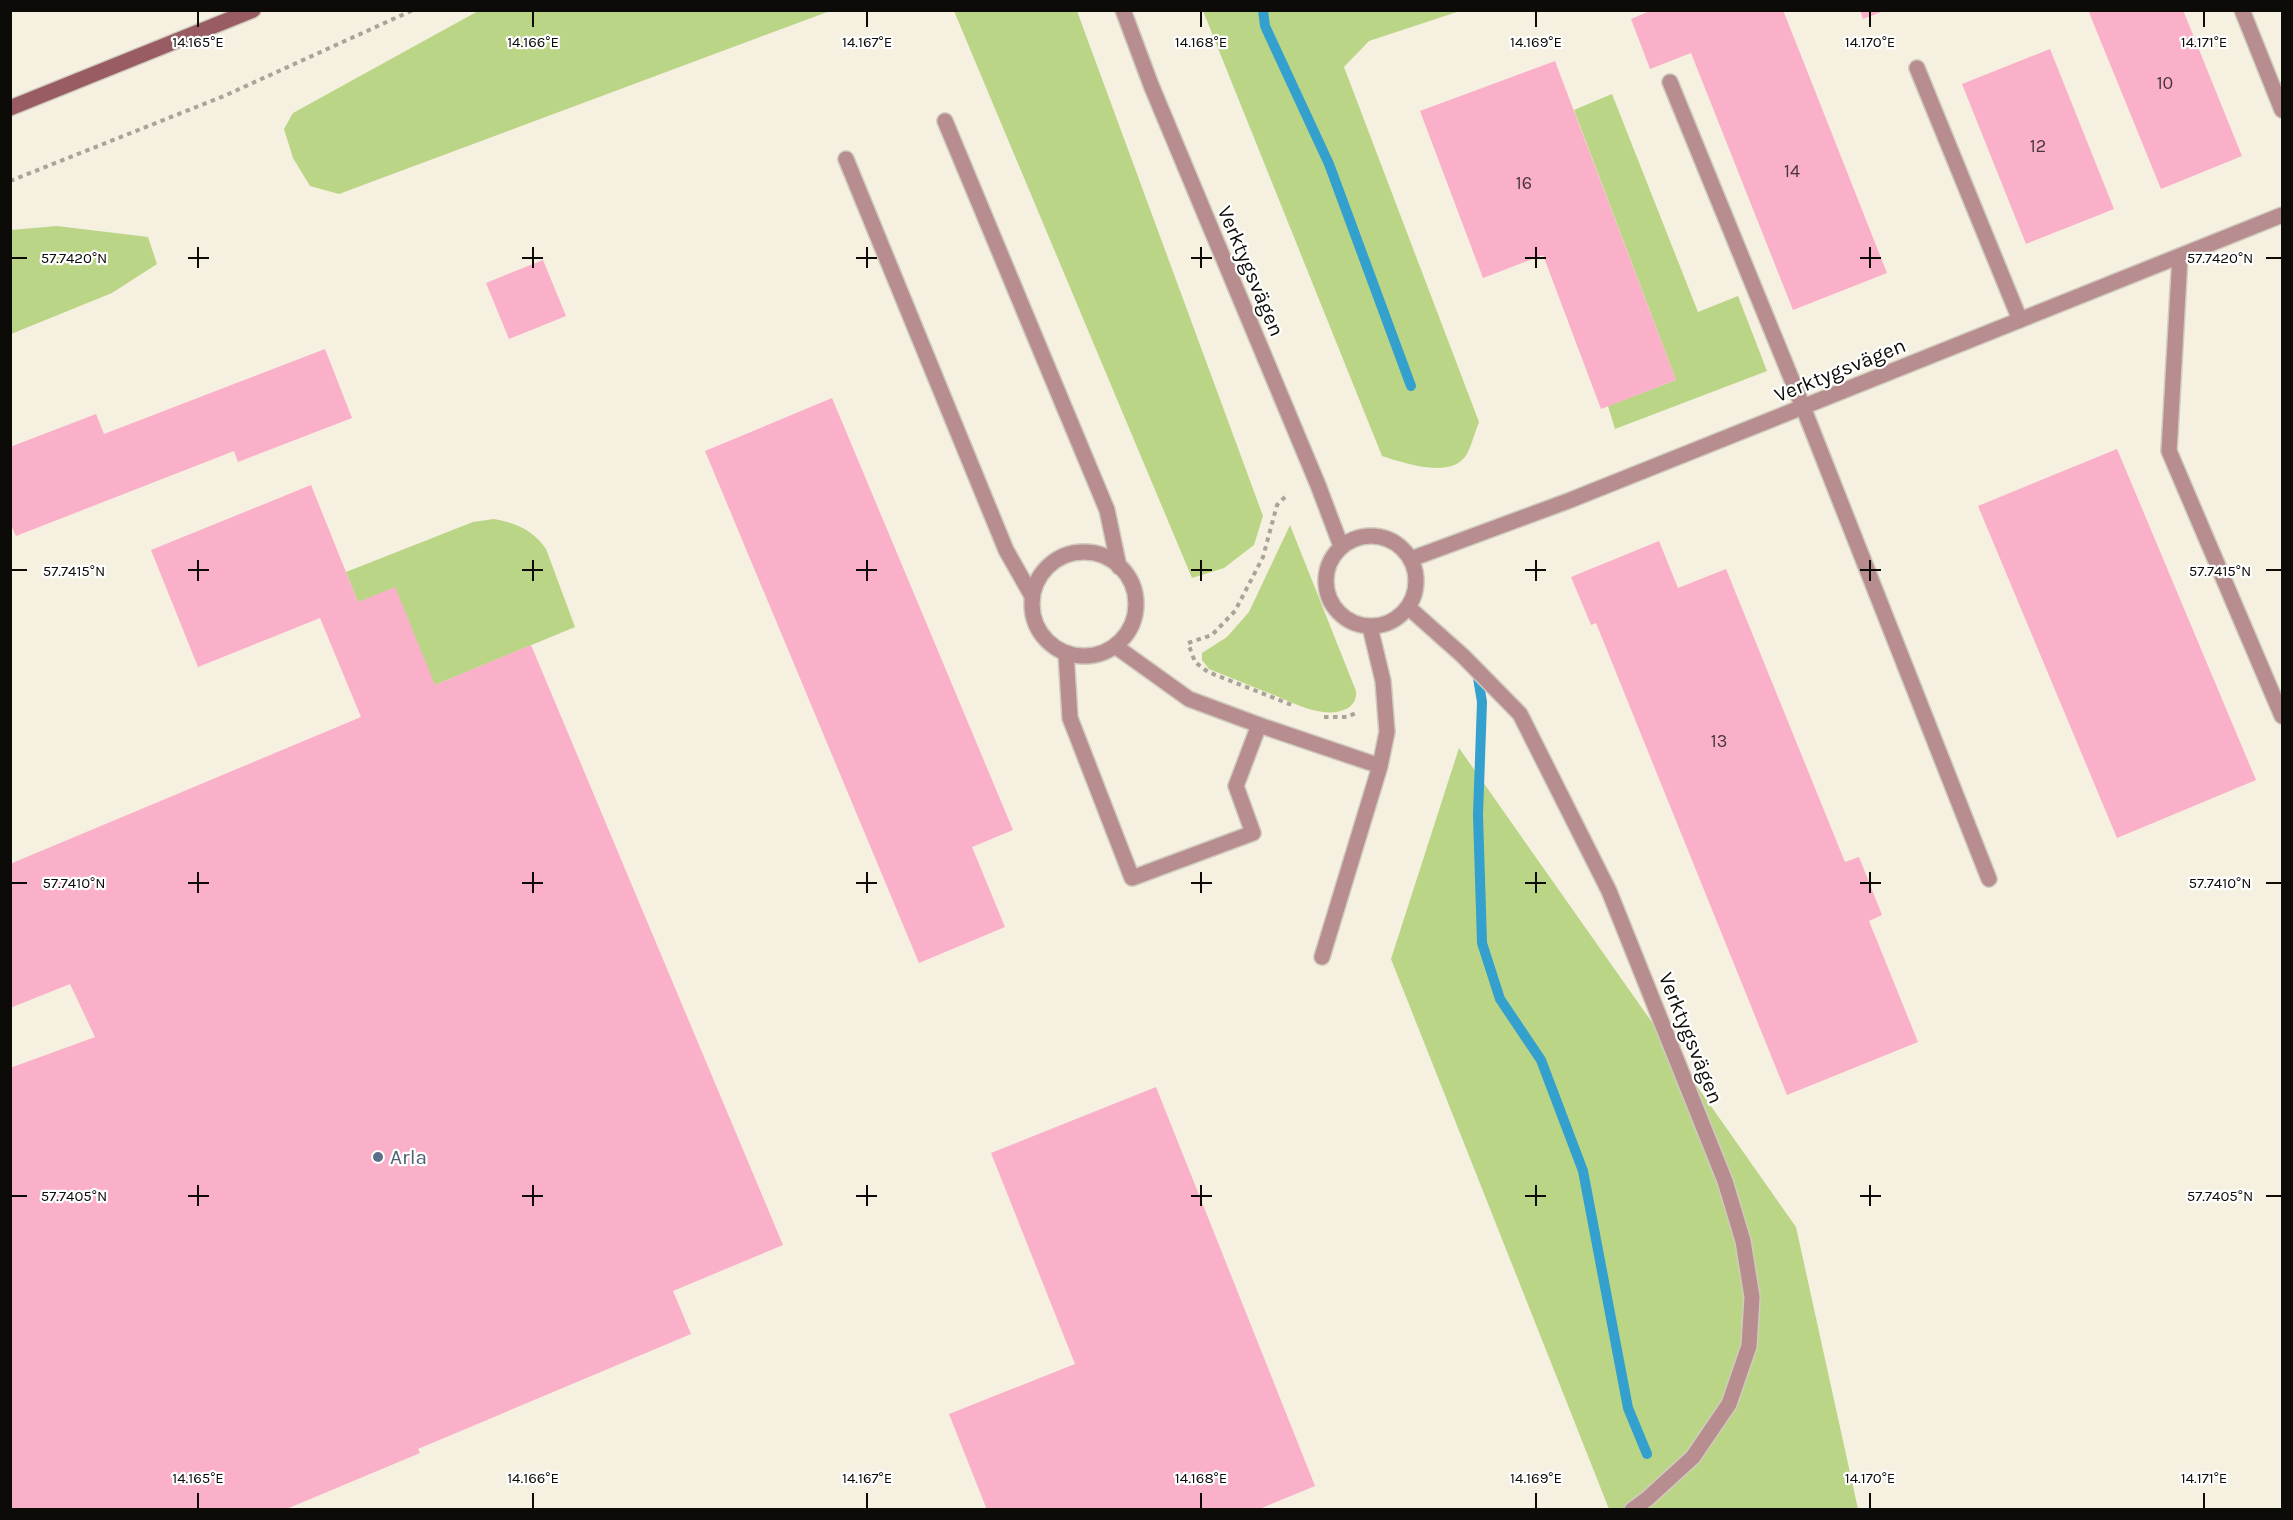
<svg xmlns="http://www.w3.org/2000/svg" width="2293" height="1520" viewBox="0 0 2293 1520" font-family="Karla,sans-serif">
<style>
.green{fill:#bbd586}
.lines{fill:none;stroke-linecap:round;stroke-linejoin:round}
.stream{stroke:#34a0cd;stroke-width:10}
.building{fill:#fbb0c9}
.lane-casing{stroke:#d0cbbd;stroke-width:18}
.street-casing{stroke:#d0cbbd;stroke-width:18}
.secondary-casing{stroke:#d0cbbd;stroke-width:18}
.path{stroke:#a8a498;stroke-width:4;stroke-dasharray:4.5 4.5;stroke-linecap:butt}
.lane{stroke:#b78d8f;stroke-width:15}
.street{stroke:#b78d8f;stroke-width:15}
.secondary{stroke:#985c62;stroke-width:15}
.ticks{fill:none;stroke:#0d0b07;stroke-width:2}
.service-dot{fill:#5c6f8a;stroke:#fff;stroke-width:2}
.labels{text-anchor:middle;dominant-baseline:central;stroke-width:4.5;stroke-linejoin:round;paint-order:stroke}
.number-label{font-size:18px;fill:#483438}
.street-label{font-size:21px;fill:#0d0b07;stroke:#fff}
.service-label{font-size:21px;fill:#4e5e75;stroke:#fff;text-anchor:start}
.ticks-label{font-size:15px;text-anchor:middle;fill:#0d0b07;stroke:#fff;stroke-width:4.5;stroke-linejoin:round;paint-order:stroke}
</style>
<rect width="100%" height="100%" fill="#f5f0e0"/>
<path class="green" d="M480,10H830V11L339,194L310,186L293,158L284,129L293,113Z
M954,11H1077L1263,516L1254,545L1224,568L1192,578Z
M1203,11H1460L1369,41L1344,67L1479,422C1475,432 1472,444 1467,454C1452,480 1404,463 1382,456Z
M1612,94L1698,312L1738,296L1767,371L1615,429L1608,406L1676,380L1574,110Z
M57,226L148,237L157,264L112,293L11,334V230Z
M494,519C516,523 533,530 546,549L575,627L435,685L358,602L346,572L473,522Z
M1290,525L1356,691C1358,709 1338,714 1323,712C1308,710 1292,703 1279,697C1255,688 1232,678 1209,669L1202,660V653L1227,637L1249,612Z
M1459,748L1796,1227L1858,1509H1609L1391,959Z"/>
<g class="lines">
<path class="stream" d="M1263,10L1265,26L1329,164L1411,386
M1478,678L1482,702L1478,815L1482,943L1500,999L1541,1060L1583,1171L1628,1408L1647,1454"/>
</g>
<path class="building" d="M1652,10H1783L1887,273L1793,310L1691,53L1650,69L1631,19Z
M1860,10H1884V11L1863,19Z
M2088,10H2183L2242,156L2161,189Z
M2050,49L2114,209L2026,244L1962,84Z
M1555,61L1676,380L1601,409L1543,255L1483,278L1420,111Z
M543,260L566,316L509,339L486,283Z
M325,349L352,418L238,462L234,451L16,536L10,523V447L96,414L104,434Z
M832,398L1013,830L972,847L1005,927L919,963L705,451Z
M2117,449L2256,780L2117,838L1978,506Z
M311,485L358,602L395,587L435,685L531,645L783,1245L673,1291L691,1334L418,1449L420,1453L284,1510H10V1068L95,1037L70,984L10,1008V864L361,717L320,618L198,667L151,550Z
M1659,541L1678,588L1726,569L1845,862L1859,857L1882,915L1869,921L1918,1042L1787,1095L1596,623L1591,625L1571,577Z
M1156,1087L1315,1486L1257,1510H987L949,1414L1075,1364L991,1153Z"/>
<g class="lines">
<defs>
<path id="lane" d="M2242,10L2282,110
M1917,68L2020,320
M1670,82L1803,407L1989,879
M945,121L1107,510L1119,567
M846,159L1006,550L1032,596
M2180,256L2169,451L2282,716
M1066,653L1070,718L1132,878L1253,833L1236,786L1259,725"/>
<path id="street" d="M1123,10L1151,85L1318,485L1341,546
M1326 581a45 45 0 1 1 90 0a45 45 0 1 1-90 0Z
M1032 604a52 52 0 1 1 104 0a52 52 0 1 1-104 0Z
M1411,559L1568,501L2282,215
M1408,607L1463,656L1520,714L1609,891L1725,1181L1743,1241L1752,1297L1749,1346L1729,1404L1693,1457L1647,1499L1632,1510
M1115,646L1189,699L1259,725L1380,766
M1322,957L1380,766L1387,732L1383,681L1370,627"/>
<path id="secondary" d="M10,108L253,10"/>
</defs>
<use href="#lane" class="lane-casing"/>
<use href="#street" class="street-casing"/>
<use href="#secondary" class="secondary-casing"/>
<path class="path" d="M10,181L224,96L413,10
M1285,497L1277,505L1263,557L1235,611L1212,635L1188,643L1195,662L1208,672L1292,705
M1324,717H1347L1358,712"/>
<use href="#lane" class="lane"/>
<use href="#street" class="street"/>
<use href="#secondary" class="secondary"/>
</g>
<path class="ticks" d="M198,12V27M533,12V27M867,12V27M1201,12V27M1536,12V27M1870,12V27M2204,12V27M198,247V268M533,247V268M867,247V268M1201,247V268M1536,247V268M1870,247V268M12,258H27M188,258H209M522,258H543M856,258H877M1191,258H1212M1525,258H1546M1860,258H1881M2266,258H2281M198,560V581M533,560V581M867,560V581M1201,560V581M1536,560V581M1870,560V581M12,570H27M188,570H209M522,570H543M856,570H877M1191,570H1212M1525,570H1546M1860,570H1881M2266,570H2281M198,872V893M533,872V893M867,872V893M1201,872V893M1536,872V893M1870,872V893M12,883H27M188,883H209M522,883H543M856,883H877M1191,883H1212M1525,883H1546M1860,883H1881M2266,883H2281M198,1185V1206M533,1185V1206M867,1185V1206M1201,1185V1206M1536,1185V1206M1870,1185V1206M12,1196H27M188,1196H209M522,1196H543M856,1196H877M1191,1196H1212M1525,1196H1546M1860,1196H1881M2266,1196H2281M198,1493V1508M533,1493V1508M867,1493V1508M1201,1493V1508M1536,1493V1508M1870,1493V1508M2204,1493V1508"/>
<circle class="service-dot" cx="378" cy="1157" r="6"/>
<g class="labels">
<g class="number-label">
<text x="2165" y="83">10</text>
<text x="2038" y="146">12</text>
<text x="1792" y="171">14</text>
<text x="1524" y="183">16</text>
<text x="1719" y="741">13</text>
</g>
<g class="street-label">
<text transform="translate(1251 271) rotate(67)">Verktygsvägen</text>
<text transform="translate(1840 370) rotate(-22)">Verktygsvägen</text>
<text transform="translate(1691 1038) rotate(68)">Verktygsvägen</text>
</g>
<g class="service-label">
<text x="390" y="1157">Arla</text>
</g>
</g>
<g class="ticks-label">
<text x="198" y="47">14.165°E</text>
<text x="533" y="47">14.166°E</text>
<text x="867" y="47">14.167°E</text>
<text x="1201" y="47">14.168°E</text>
<text x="1536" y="47">14.169°E</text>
<text x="1870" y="47">14.170°E</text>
<text x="2204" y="47">14.171°E</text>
<text x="74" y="263">57.7420°N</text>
<text x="2220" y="263">57.7420°N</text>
<text x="74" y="576">57.7415°N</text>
<text x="2220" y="576">57.7415°N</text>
<text x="74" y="888">57.7410°N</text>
<text x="2220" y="888">57.7410°N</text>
<text x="74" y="1201">57.7405°N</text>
<text x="2220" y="1201">57.7405°N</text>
<text x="198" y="1483">14.165°E</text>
<text x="533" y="1483">14.166°E</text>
<text x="867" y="1483">14.167°E</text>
<text x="1201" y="1483">14.168°E</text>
<text x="1536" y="1483">14.169°E</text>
<text x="1870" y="1483">14.170°E</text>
<text x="2204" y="1483">14.171°E</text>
</g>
<rect width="2293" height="1520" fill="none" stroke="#0d0b07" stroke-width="24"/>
</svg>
